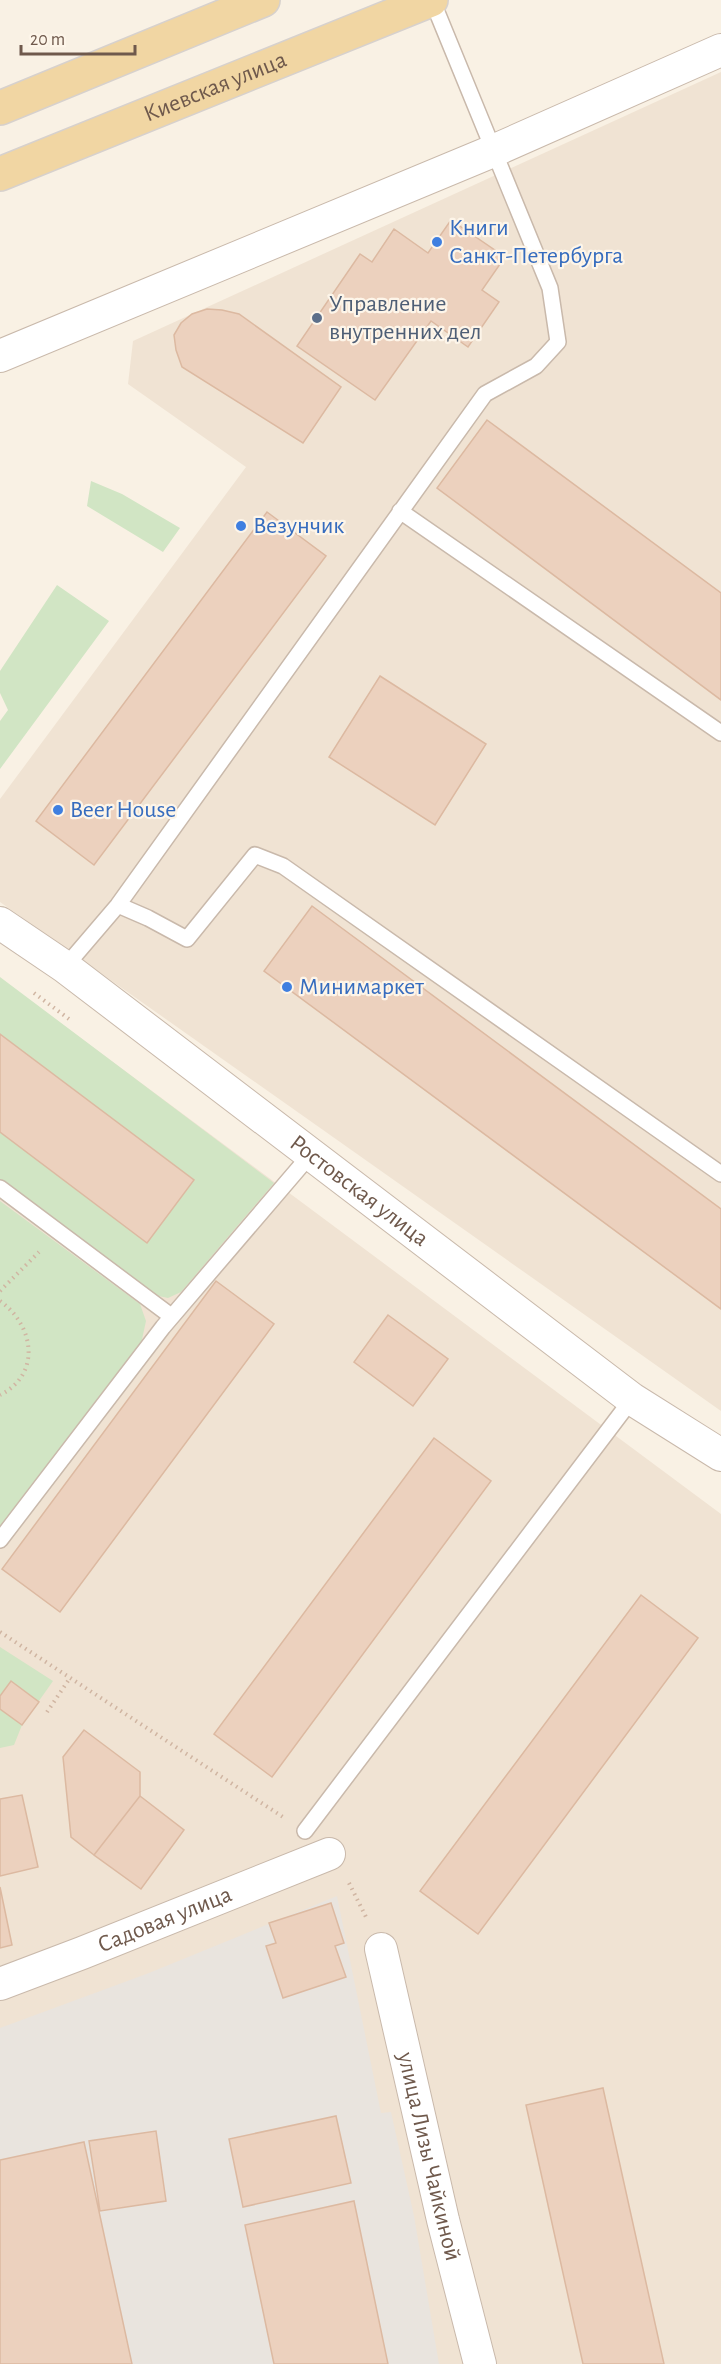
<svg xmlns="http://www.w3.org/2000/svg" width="721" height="2364" viewBox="0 0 721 2364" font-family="'Alegreya Sans',sans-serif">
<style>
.residential{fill:#f0e3d3}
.industrial{fill:#e9e4de}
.green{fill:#d1e5c4}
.building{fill:#ecd1be;stroke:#dcb9a1;stroke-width:1.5}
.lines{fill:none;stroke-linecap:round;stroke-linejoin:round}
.service-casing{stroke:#c9b9ab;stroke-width:18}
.minor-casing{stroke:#c9b9ab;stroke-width:34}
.primary-casing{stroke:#d7d1cd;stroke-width:36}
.path{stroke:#d0b5a2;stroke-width:4;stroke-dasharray:1.5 4.5;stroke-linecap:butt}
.service{stroke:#fff;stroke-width:15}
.minor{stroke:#fff;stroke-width:32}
.primary{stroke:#f1d6a3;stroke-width:33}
.shop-dot{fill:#3f7fe0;stroke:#fdf5e9;stroke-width:2}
.service-dot{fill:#5c6f8a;stroke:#fdf5e9;stroke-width:2}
.labels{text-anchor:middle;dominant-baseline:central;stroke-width:4.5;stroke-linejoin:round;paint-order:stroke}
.street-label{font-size:24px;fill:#6f594c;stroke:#fdf5e9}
.shop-label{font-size:24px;fill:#366cbe;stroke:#fdf5e9;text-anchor:start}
.service-label{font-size:24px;fill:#4e5e75;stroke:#fdf5e9;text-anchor:start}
</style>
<rect width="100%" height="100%" fill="#f9f1e4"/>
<path class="residential" d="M721,72V1411L0,902V799L246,467L128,384L133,341Z
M0,978L721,1514V2364H0Z"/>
<path class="industrial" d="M337,1896L381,2113L391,2112L414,2216L439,2364H0V2028L149,1973Z"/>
<path class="green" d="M91,481L122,494L180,528L163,552L87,506Z
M57,585L109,621L0,769V721L8,710L0,693V671Z
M0,977L274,1183L181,1292L168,1298L154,1295L0,1180Z
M0,1201L140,1304L146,1321L141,1344L0,1528Z
M0,1647L53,1681L22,1725L14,1745L0,1748Z"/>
<path class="building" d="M451,220L505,257L482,290L499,302L468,347L431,321L375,400L297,346L360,254L372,262L394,229L428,253Z
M207,309L222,310L239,314L341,387L303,443L182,367L176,350L174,335L181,323L192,314Z
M487,420L721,593V700L437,488Z
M267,512L326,556L94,865L36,821Z
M380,676L486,744L435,825L329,757Z
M312,906L721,1209V1309L264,971Z
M0,1034L194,1180L147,1243L0,1132Z
M216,1281L274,1324L60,1612L2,1569Z
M388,1315L448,1359L413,1406L354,1362Z
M434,1438L491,1481L272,1777L214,1734Z
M641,1595L698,1638L478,1934L420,1891Z
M11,1681L39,1702L22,1725L0,1709V1696Z
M84,1730L140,1772V1796L94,1855L71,1837L63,1757Z
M22,1795L38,1867L0,1876V1799Z
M140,1796L184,1830L141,1889L94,1855Z
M0,1887L12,1945L0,1948Z
M331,1903L344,1943L335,1946L346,1977L283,1998L266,1946L276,1943L269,1923Z
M603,2088L664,2364H583L526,2105Z
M336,2116L351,2183L243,2207L229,2139Z
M156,2131L166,2201L100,2211L89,2141Z
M84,2142L132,2364H0V2160Z
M354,2201L388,2364H274L245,2225Z"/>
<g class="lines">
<defs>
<path id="service" d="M400,511L721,733
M118,905L148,918L187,939L255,855L283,866L721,1174
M65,967L118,905L485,394L536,366L558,342L550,288L432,0
M0,1188L171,1316
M0,1540L163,1327L311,1154
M305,1831L632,1399"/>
<g id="minor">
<path d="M0,356L493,151L721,50"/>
<path id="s1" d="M0,923L65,967L632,1399L721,1455"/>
<path id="s2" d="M381,1949L443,2220L480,2364"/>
<path id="s3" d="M0,1984L82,1953L329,1854"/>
</g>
<g id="primary">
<path d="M0,108L263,0"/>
<path id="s4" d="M0,174L431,0"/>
</g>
</defs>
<use href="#service" class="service-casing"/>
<use href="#minor" class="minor-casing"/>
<use href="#primary" class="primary-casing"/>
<path class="path" d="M34,993L69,1019
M0,1291L39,1252
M0,1301C34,1325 42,1374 0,1395
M0,1632L283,1817
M47,1712L70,1678
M349,1883L367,1919"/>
<use href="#service" class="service"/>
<use href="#minor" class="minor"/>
<use href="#primary" class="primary"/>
</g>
<g class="shop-dot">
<circle cx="437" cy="242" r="6"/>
<circle cx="241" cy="526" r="6"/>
<circle cx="58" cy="810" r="6"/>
<circle cx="287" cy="987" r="6"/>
</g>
<circle class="service-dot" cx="317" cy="318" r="6"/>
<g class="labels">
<g class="street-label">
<text stroke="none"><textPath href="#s4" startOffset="232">Киевская улица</textPath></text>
<text stroke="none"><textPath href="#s1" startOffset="448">Ростовская улица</textPath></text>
<text stroke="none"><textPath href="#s3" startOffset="177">Садовая улица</textPath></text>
<text stroke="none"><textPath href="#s2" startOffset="213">улица Лизы Чайкиной</textPath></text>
</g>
<g class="shop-label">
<text x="449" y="228">Книги<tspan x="449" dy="28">Санкт-Петербурга</tspan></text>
<text x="253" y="526">Везунчик</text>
<text x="70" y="810">Beer House</text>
<text x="299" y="987">Минимаркет</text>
</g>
<g class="service-label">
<text x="329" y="304">Управление<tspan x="329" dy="28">внутренних дел</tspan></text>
</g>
</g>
<path d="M21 45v9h114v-9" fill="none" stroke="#6f594c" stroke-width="3"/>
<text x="30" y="45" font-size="18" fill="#6f594c" stroke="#fdf5e9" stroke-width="4.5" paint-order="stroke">20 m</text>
</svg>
